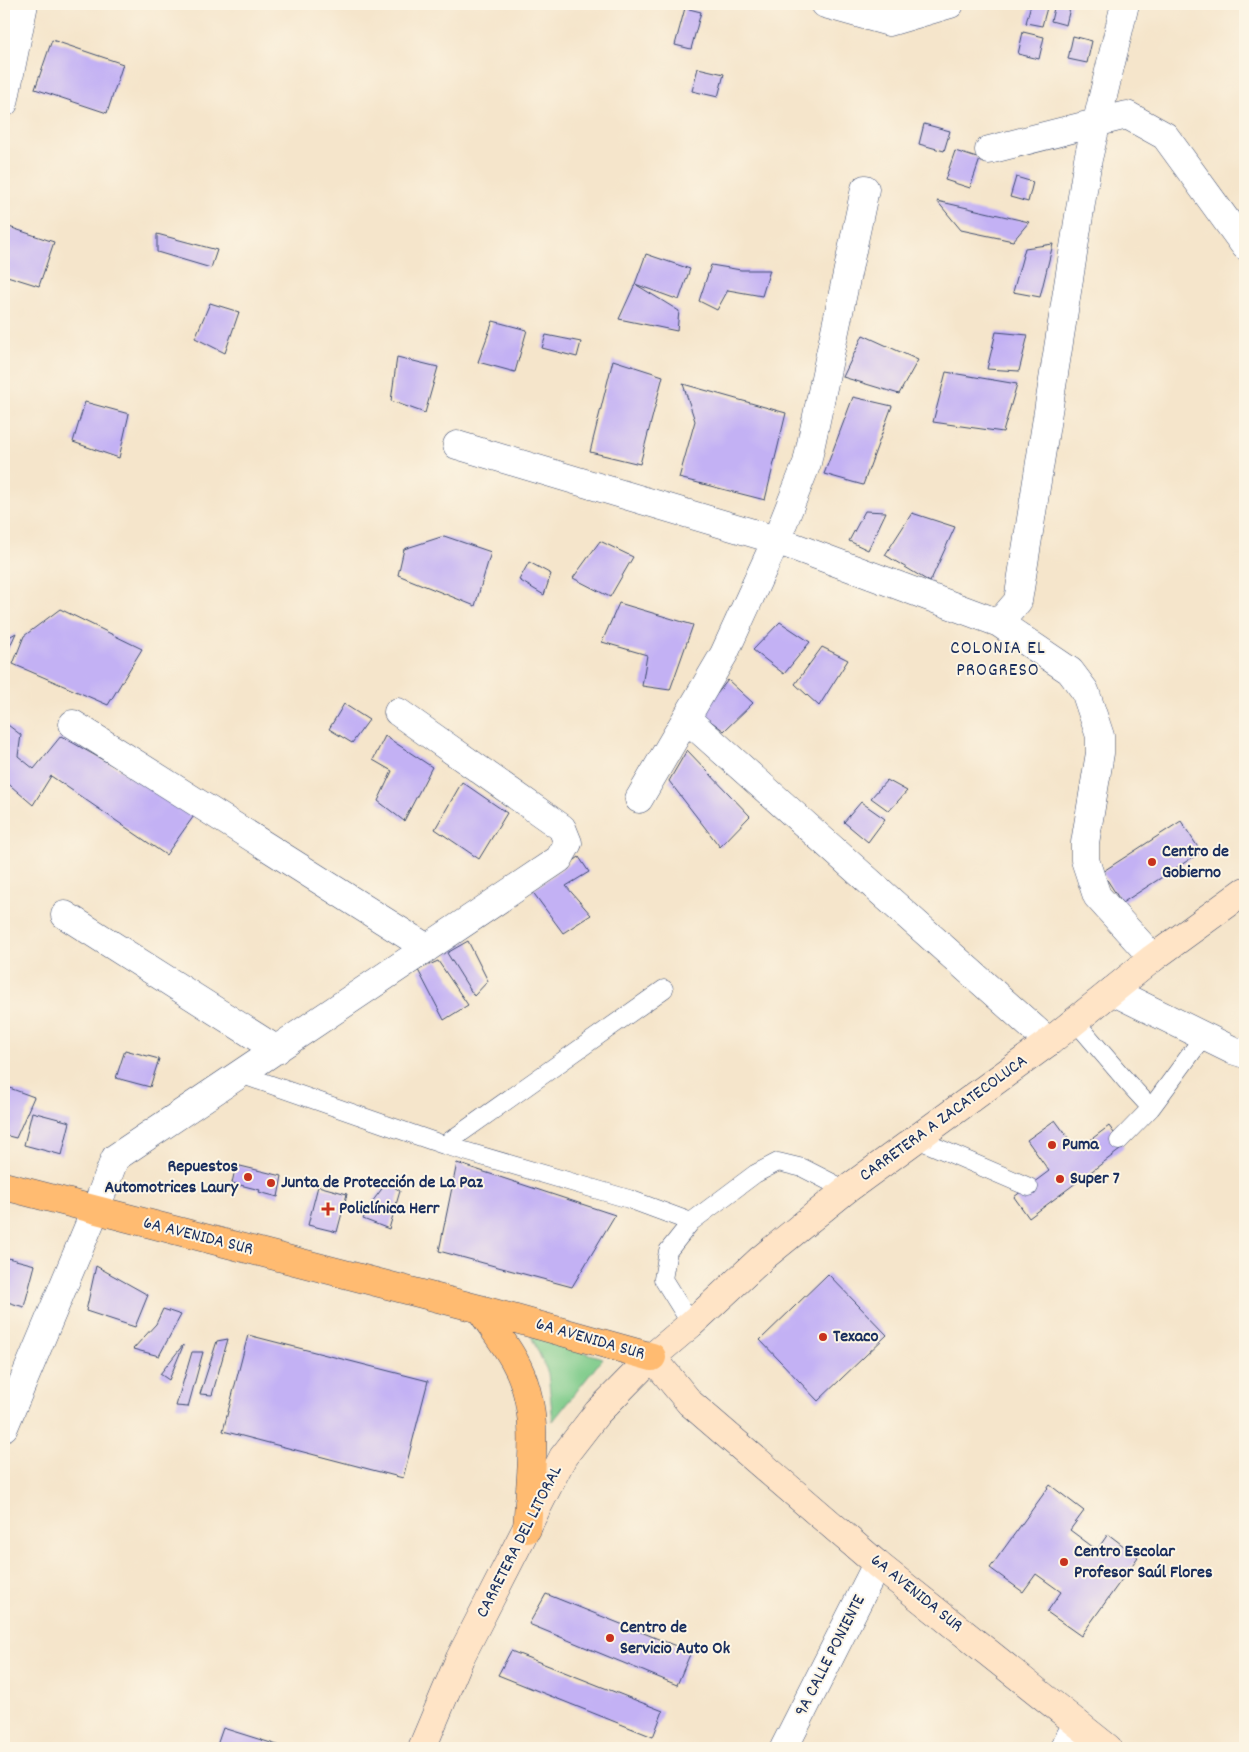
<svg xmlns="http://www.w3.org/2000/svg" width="1249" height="1752" viewBox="0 0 1249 1752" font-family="Dekko,sans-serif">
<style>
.green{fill:#7ecb8a;stroke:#4c7d74}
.building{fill:#c3b1f4}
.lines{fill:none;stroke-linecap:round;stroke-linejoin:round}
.lane-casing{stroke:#3c4a6e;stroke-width:19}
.street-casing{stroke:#3c4a6e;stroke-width:29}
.secondary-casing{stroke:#3c4a6e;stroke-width:29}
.primary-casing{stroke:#3c4a6e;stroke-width:29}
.lane{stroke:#fff;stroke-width:18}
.street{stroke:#fff;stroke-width:28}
.secondary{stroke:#ffe4c6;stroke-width:28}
.primary{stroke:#ffbb71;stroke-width:28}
.poi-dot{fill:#c8321e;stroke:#fcf5e5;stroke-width:2}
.labels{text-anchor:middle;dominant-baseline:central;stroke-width:4;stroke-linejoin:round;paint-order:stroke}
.poi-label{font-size:18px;font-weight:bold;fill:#1b2f5e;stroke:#fcf5e5;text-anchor:start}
.street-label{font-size:18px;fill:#1b2f5e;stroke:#fcf5e5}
.neighbourhood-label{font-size:19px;letter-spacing:1px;fill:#1b2f5e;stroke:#fcf5e5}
</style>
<rect width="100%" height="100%" fill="#fcf5e5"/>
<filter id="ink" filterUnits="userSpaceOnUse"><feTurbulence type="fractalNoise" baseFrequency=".02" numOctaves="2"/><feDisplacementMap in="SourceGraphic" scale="10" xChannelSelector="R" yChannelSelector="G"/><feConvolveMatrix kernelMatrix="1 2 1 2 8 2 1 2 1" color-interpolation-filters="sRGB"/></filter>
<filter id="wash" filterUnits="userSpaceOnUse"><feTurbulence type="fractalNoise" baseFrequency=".0096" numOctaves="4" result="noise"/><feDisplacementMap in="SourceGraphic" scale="20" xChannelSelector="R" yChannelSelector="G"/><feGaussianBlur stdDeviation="1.12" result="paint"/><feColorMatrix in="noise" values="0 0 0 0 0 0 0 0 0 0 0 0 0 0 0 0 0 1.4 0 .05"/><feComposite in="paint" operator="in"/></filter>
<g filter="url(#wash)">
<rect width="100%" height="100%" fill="#f5e5cb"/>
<path class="green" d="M531,1336L603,1358L553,1421L548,1373Z"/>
<g id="blocks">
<path class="building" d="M1031,4H1048L1042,26L1026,23Z
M1055,4H1071L1066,25L1051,21Z
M685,8L701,12L691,49L675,45Z
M1023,32L1044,37L1039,59L1018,54Z
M1073,36L1092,41L1087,63L1068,59Z
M52,40L123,64L107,113L35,89Z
M698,68L724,74L718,97L692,91Z
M924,124L950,131L944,151L919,144Z
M955,151L980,159L970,188L945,180Z
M1016,177L1033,182L1028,202L1010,197Z
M937,201L1029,222L1013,241L961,230Z
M6,226L54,242L39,286L4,275V233Z
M157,234L217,250L211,268L157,252Z
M1053,244L1040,297L1013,292L1025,248Z
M646,254L690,269L679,300L635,284L679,311L677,331L619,319L635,284Z
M711,265L741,270H770L762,296L728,290L717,310L699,301Z
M210,303L239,312L225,353L195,338Z
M493,321L527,330L515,372L478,362Z
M996,332L1028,335L1019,371L987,369Z
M546,335L581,342L577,357L542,348Z
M863,335L918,360L899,394L843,377Z
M397,357L438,367L425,413L391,401Z
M613,360L663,376L640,464L590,452Z
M946,372L1017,384L1003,432L933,422Z
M683,384L786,413L765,500L679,478L695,421Z
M853,397L892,406L863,485L824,474Z
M85,402L129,414L119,458L73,442Z
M865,511L886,512L868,550L849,541Z
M912,513L955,527L930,582L885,555Z
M444,536L491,552L475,606L398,575L404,549Z
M600,541L633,557L610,597L573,578Z
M529,562L551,574L544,595L519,580Z
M619,603L693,625L670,690L642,686L647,655L602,642Z
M60,609L142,649L108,705L13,664L24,636Z
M780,622L810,642L784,674L753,650Z
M16,633L4,659V640Z
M822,647L848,660L819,706L795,684Z
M728,680L753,703L724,731L701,714Z
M344,704L369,720L352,743L329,729Z
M4,722L21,735L18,756L34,769L61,736L196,813L166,855L51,776L33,805L4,780Z
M385,736L432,767L404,821L378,801L392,771L373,760Z
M687,750L750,816L720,847L669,781Z
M887,780L907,791L889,811L871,798Z
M462,782L507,813L479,859L435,829Z
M861,802L885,819L868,842L844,822Z
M1181,821L1201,852L1122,903L1102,872Z
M579,857L589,872L566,886L591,915L563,933L532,891Z
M468,941L488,981L474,996L447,953Z
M438,961L468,1005L444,1020L418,970Z
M125,1050L159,1059L150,1087L116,1078Z
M4,1086L34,1097L16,1138L4,1135Z
M32,1112L70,1122L62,1155L24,1145Z
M1055,1120L1077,1150L1109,1126L1124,1147L1029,1218L1014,1197L1049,1171L1027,1140Z
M457,1163L615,1215L572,1287L439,1251Z
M236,1165L282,1176L278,1197L259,1192L260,1190L232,1183Z
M387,1182L400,1191L389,1229L363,1219L372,1202Z
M318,1186L347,1194L337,1232L308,1225Z
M4,1257L35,1265L24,1307L4,1301Z
M96,1266L148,1295L135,1327L86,1311Z
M828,1274L887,1335L818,1401L760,1340Z
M163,1309L181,1315L159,1356L133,1349L156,1324Z
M248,1335L428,1381L403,1478L223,1431Z
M228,1339L212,1395L200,1394L217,1341Z
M183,1345V1346L169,1380L160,1374Z
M192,1352H203L188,1407L176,1406Z
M1050,1485L1084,1511L1070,1530L1097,1550L1108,1534L1138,1557L1081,1636L1047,1612L1061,1592L1036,1574L1023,1592L990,1568Z
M546,1594L691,1652L677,1685L529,1624Z
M511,1651L663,1711L653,1737L498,1675Z
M223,1728L287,1748H216Z"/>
</g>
</g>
<g filter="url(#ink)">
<use href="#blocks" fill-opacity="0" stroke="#3c4a6e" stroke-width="1"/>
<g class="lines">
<defs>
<path id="lane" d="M1075,1021L1128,1083L1151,1108L1119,1141
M240,1074L444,1145L629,1199L691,1222
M1151,1108L1204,1036
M917,1139L1029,1187
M444,1145L664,989
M691,1324L663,1279L668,1251L691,1222L755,1174L778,1162L803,1168L846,1190"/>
<path id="street" d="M825,4L889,22L950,4
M4,103L24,4
M989,150L1127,115L1165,136L1245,246
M457,445L776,540L999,623L1070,671L1085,691L1100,736V753L1085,843V860L1097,896L1153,958
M999,623L1018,601L1088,159L1125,4
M687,719L1049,1042
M73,724L427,948
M639,799L724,654L778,536L807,463L865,189
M65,915L277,1050
M1112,991L1232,1050L1245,1054
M4,1427L95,1211L115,1158L559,859L568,843L562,828L398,712
M784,1748L877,1564
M1064,1748L1077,1724"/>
<path id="secondary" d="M652,1357L690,1403L877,1564L1108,1748
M422,1748L460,1658L563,1457L597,1413L652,1357L691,1324L761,1259L846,1190L1049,1042L1153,958L1245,891"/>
<path id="primary" d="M4,1186L480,1309L652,1357
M480,1309C491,1326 504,1342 514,1360C543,1410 530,1474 527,1529"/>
</defs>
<use href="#lane" class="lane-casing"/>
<use href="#street" class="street-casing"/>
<use href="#secondary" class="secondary-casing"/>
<use href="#primary" class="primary-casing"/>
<use href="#lane" class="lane"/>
<use href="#street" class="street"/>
<use href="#secondary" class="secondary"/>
<use href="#primary" class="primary"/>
</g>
</g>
<g class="poi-dot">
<circle cx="1152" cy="862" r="5"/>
<circle cx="1052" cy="1145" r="5"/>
<circle cx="248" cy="1177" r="5"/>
<circle cx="1060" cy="1179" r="5"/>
<circle cx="271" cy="1183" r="5"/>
<path d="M325.5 1201.5h5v5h5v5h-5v5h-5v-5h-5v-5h5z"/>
<circle cx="823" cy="1337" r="5"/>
<circle cx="1064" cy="1562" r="5"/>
<circle cx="610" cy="1638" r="5"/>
</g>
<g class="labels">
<g class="poi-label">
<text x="1162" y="852">Centro de<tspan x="1162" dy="21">Gobierno</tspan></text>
<text x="1062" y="1145">Puma</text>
<text x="238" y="1167" text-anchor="end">Repuestos<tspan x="238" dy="21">Automotrices Laury</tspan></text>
<text x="1070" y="1179">Super 7</text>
<text x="281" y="1183">Junta de Protección de La Paz</text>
<text x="339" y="1209">Policlínica Herr</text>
<text x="833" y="1337">Texaco</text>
<text x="1074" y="1552">Centro Escolar<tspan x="1074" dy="21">Profesor Saúl Flores</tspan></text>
<text x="620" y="1628">Centro de<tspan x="620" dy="21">Servicio Auto Ok</tspan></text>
</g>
<g class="street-label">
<text transform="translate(944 1119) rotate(-36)">CARRETERA A ZACATECOLUCA</text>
<text transform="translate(198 1237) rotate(14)">6A AVENIDA SUR</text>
<text transform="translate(590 1340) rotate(16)">6A AVENIDA SUR</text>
<text transform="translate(520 1542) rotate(-63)">CARRETERA DEL LITORAL</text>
<text transform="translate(916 1594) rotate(39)">6A AVENIDA SUR</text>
<text transform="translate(831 1656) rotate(-63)">9A CALLE PONIENTE</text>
</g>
<g class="neighbourhood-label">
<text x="998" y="649">COLONIA EL<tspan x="998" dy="22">PROGRESO</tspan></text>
</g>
</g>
<rect width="1249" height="1752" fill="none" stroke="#fcf5e5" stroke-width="20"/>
</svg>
